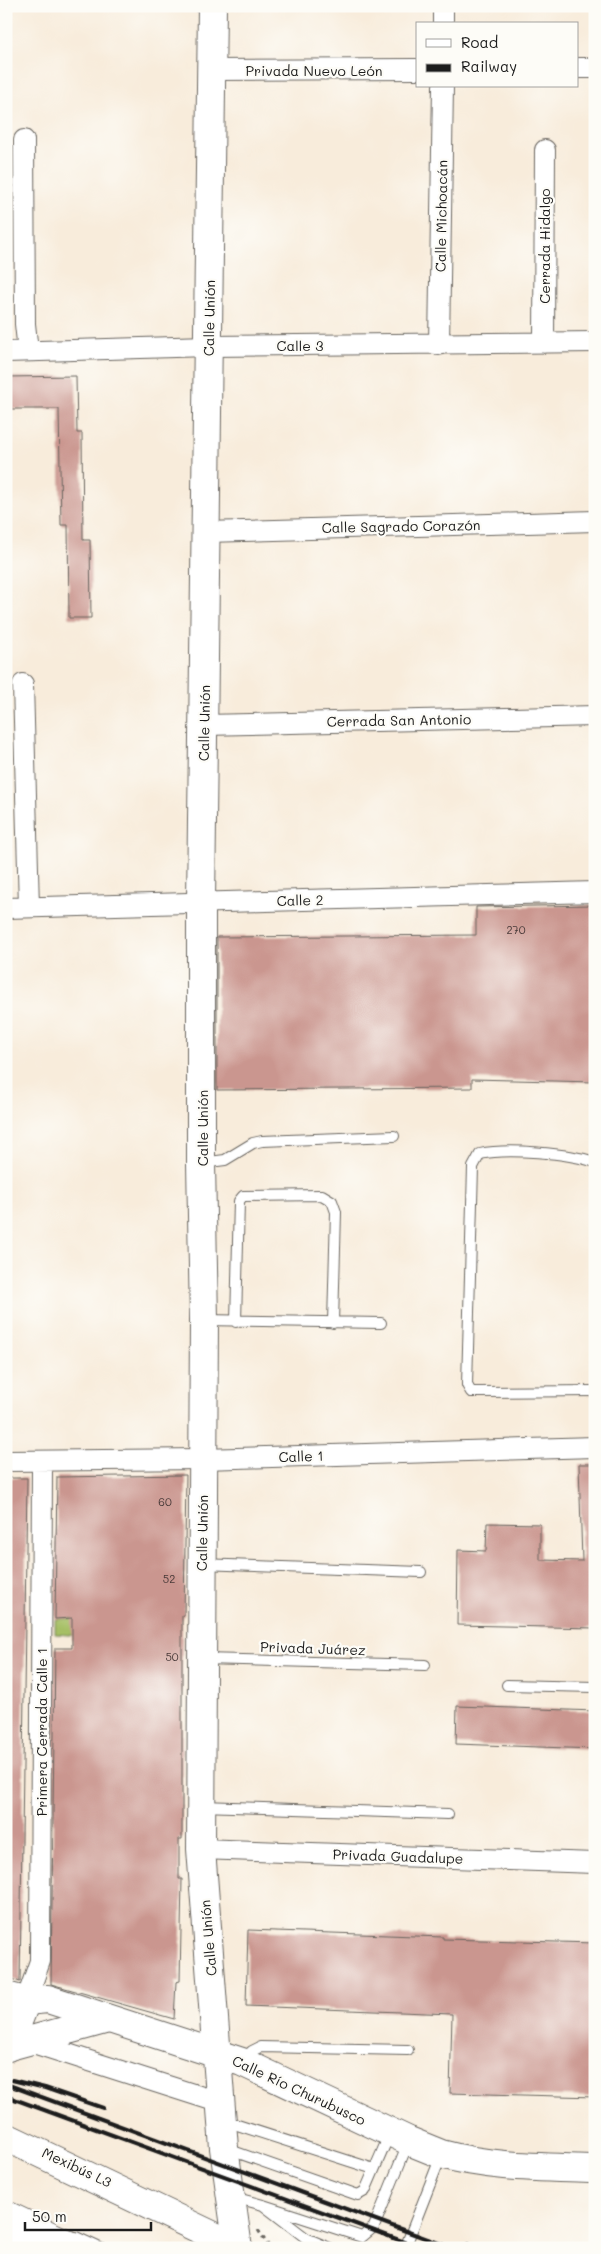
<svg xmlns="http://www.w3.org/2000/svg" width="601" height="2254" viewBox="0 0 601 2254" font-family="Mali,sans-serif">
<style>
.green{fill:#a6bf65;stroke:#616e40}
.building{fill:#ca968f}
.lines{fill:none;stroke-linecap:round;stroke-linejoin:round}
.lane-casing{stroke:#69655f;stroke-width:12}
.street-casing{stroke:#69655f;stroke-width:22}
.secondary-casing{stroke:#69655f;stroke-width:30}
.primary-casing{stroke:#69655f;stroke-width:30}
.path{stroke:#69655f;stroke-width:3;stroke-dasharray:4 4;stroke-linecap:butt}
.lane{stroke:#fff;stroke-width:10}
.street{stroke:#fff;stroke-width:20}
.secondary{stroke:#fff;stroke-width:28}
.primary{stroke:#fff;stroke-width:28}
.rail{stroke:#1c1c1c;stroke-width:4}
.labels{text-anchor:middle;dominant-baseline:central;stroke-width:4.5;stroke-linejoin:round;paint-order:stroke}
.number-label{font-size:11px;fill:#483a39}
.street-label{font-size:14px;fill:#1c1c1c;stroke:#fdfcf7}
</style>
<rect width="100%" height="100%" fill="#fdfcf7"/>
<filter id="ink" filterUnits="userSpaceOnUse"><feTurbulence type="fractalNoise" baseFrequency=".02" numOctaves="2"/><feDisplacementMap in="SourceGraphic" scale="10" xChannelSelector="R" yChannelSelector="G"/><feConvolveMatrix kernelMatrix="1 2 1 2 8 2 1 2 1" color-interpolation-filters="sRGB"/></filter>
<filter id="wash" filterUnits="userSpaceOnUse"><feTurbulence type="fractalNoise" baseFrequency=".0096" numOctaves="4" result="noise"/><feDisplacementMap in="SourceGraphic" scale="20" xChannelSelector="R" yChannelSelector="G"/><feGaussianBlur stdDeviation="1.12" result="paint"/><feColorMatrix in="noise" values="0 0 0 0 0 0 0 0 0 0 0 0 0 0 0 0 0 1.4 0 .05"/><feComposite in="paint" operator="in"/></filter>
<g filter="url(#wash)">
<rect width="100%" height="100%" fill="#f8ecdb"/>
<path class="green" d="M119,1617L118,1639L55,1634V1619Z"/>
<g id="blocks">
<path class="building" d="M76,376L77,433H82L83,540H90L91,618H69L68,525H61L59,409H6V377Z
M595,905V1082L472,1079V1088L217,1090V937L476,935V907Z
M579,1464H595V1628L457,1625L458,1550L486,1551L487,1523L540,1524V1560L582,1561Z
M186,1475L184,1616H182V1839H179V1879H182L180,1981L176,1982L174,2019L51,1984L55,1648H72V1618L55,1619L57,1477Z
M6,1478H27L20,1982L6,1977Z
M457,1706L595,1711V1749L456,1744Z
M248,1930L443,1937V1939L595,1943V2097L450,2093L452,2014L246,2006Z"/>
</g>
</g>
<g filter="url(#ink)">
<use href="#blocks" fill-opacity="0" stroke="#69655f" stroke-width="1"/>
<g class="lines">
<defs>
<path id="lane" d="M595,1162C568,1153 507,1148 480,1154L473,1167L467,1385L471,1392H479L595,1391
M202,1163L225,1160L253,1143L262,1141L394,1136
M205,1320L381,1323
M236,1322L239,1201L243,1196L322,1195L332,1201L336,1212L333,1323
M202,1564L421,1572
M203,1659L425,1665
M507,1685L595,1687
M202,1806L448,1814
M242,2061L252,2051L260,2047L408,2050
M225,2121L374,2169
M227,2149L358,2195L365,2191L390,2133
M233,2197L263,2205L306,2238L330,2248
M263,2205L362,2237L374,2227L408,2143
M76,2237L100,2248
M405,2248L441,2156"/>
<path id="street" d="M443,24V6
M577,68H595
M211,70L417,69
M24,140L25,324L28,351
M544,343L545,150
M439,345L443,86
M6,352L208,346L595,342
M206,532L595,521
M23,684L29,907
M204,725L595,716
M6,908L595,892
M6,1461L203,1459L595,1447
M201,1849L595,1863
M26,2001L40,1961L42,1461
M27,2041L221,2103"/>
<path id="secondary" d="M212,6L201,902V1163L204,1320L201,1849L224,2148L238,2248
M6,1996L26,2001L48,1999L242,2062L409,2141L441,2154C492,2168 543,2167 595,2169
M6,2229L32,2248"/>
<path id="primary" d="M6,2047L108,2019
M8,2047L26,2001
M6,2137L239,2248
M6,2215L76,2248"/>
</defs>
<use href="#lane" class="lane-casing"/>
<use href="#street" class="street-casing"/>
<use href="#secondary" class="secondary-casing"/>
<use href="#primary" class="primary-casing"/>
<path class="path" d="M258,2230L270,2248"/>
<use href="#lane" class="lane"/>
<use href="#street" class="street"/>
<use href="#secondary" class="secondary"/>
<use href="#primary" class="primary"/>
<path class="rail" d="M12,2080L45,2088L103,2108
M6,2084L452,2248
M6,2096L421,2248
M468,2244L477,2248"/>
</g>
</g>
<g class="labels">
<g class="number-label">
<text x="516" y="929">270</text>
<text x="165" y="1501">60</text>
<text x="169" y="1578">52</text>
<text x="172" y="1656">50</text>
</g>
<g class="street-label">
<text x="314" y="70">Privada Nuevo León</text>
<text transform="translate(441 216) rotate(-89)">Calle Michoacán</text>
<text transform="translate(544 246) rotate(-90)">Cerrada Hidalgo</text>
<text transform="translate(209 318) rotate(-89)">Calle Unión</text>
<text x="300" y="345">Calle 3</text>
<text transform="translate(401 526) rotate(-1)">Calle Sagrado Corazón</text>
<text transform="translate(399 720) rotate(-1)">Cerrada San Antonio</text>
<text transform="translate(204 723) rotate(-89)">Calle Unión</text>
<text transform="translate(300 900) rotate(-1)">Calle 2</text>
<text transform="translate(202 1128) rotate(-90)">Calle Unión</text>
<text transform="translate(301 1456) rotate(-2)">Calle 1</text>
<text transform="translate(202 1533) rotate(-89)">Calle Unión</text>
<text transform="translate(313 1648) rotate(2)">Privada Juárez</text>
<text transform="translate(41 1732) rotate(-90)">Primera Cerrada Calle 1</text>
<text transform="translate(398 1856) rotate(2)">Privada Guadalupe</text>
<text transform="translate(208 1938) rotate(-95)">Calle Unión</text>
<text transform="translate(299 2090) rotate(25)">Calle Río Churubusco</text>
<text transform="translate(77 2167) rotate(25)">Mexibús L3</text>
</g>
</g>
<rect width="601" height="2254" fill="none" stroke="#fdfcf7" stroke-width="25"/>
<rect x="416" y="22" width="162" height="65" fill="#fdfcf7" stroke="#a3a29f"/>
<rect x="426" y="39" width="25" height="8" fill="#ffffff" stroke="#a3a29f"/>
<text x="461" y="48" font-size="15" fill="#1c1c1c">Road</text>
<rect x="426" y="64" width="25" height="8" fill="#1c1c1c" stroke="#a3a29f"/>
<text x="461" y="72" font-size="15" fill="#1c1c1c">Railway</text>
<path d="M25 2222v8h126v-8" fill="none" stroke="#1c1c1c" stroke-width="2.5"/>
<text x="32" y="2222" font-size="15" fill="#1c1c1c" stroke="#fdfcf7" stroke-width="4" paint-order="stroke">50 m</text>
</svg>
